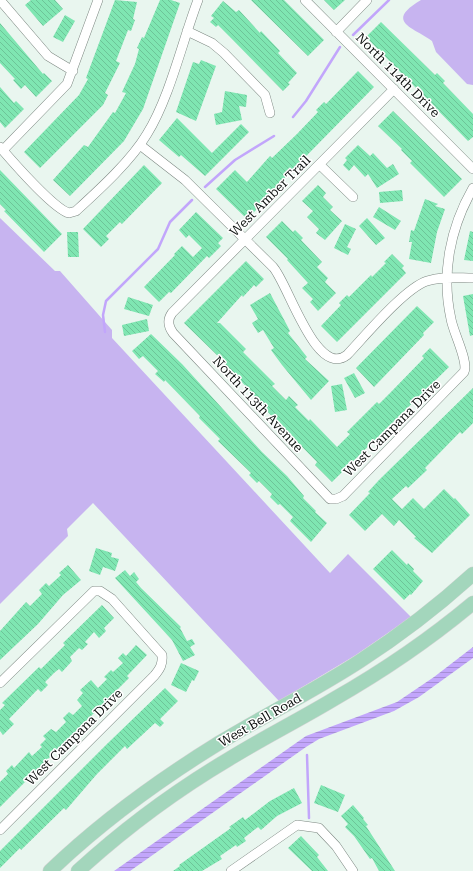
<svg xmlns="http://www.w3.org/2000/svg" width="473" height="871" viewBox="0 0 473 871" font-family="'Roboto Serif',serif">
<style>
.green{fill:#c7b4f0}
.water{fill:url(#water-rules)}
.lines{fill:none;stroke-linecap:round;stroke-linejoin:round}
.stream{stroke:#c2a6fb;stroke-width:2.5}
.building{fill:url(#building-back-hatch)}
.street-casing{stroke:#7d8882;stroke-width:10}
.primary-casing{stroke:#d4d4d4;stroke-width:15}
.street{stroke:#fff;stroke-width:9}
.primary{stroke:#a3d6bc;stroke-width:14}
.labels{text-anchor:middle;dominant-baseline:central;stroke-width:3;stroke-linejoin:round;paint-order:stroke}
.street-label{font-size:13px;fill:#0e1210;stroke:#fff}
</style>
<defs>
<pattern id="water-rules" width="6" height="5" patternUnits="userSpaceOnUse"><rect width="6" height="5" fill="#c2a6fb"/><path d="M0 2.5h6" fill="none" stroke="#a68ed6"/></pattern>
<pattern id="building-back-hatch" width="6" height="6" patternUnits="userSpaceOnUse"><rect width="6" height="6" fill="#7fe6b2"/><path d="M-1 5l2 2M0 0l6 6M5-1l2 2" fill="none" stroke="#6dc498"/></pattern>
</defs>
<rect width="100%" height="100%" fill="#e9f6ef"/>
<path class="green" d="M421,0H473V85L467,84L436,52L432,41C413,27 384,22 421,0Z
M0,218L55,271H60L112,330V338L330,573L348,554L411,617L356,655L279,701L93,503L67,529L68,536L0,604Z"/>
<path class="water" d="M473,647V658L419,697L394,711L319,739L306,747L130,871H114L306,736L397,702L434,677Z"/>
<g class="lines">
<path class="stream" d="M353,35L389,0
M293,117L306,101L340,47
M205,187L235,160L274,136
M105,332L103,315L106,301L158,249L170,222L192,200
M307,755L309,818"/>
</g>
<path class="building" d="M31,0H55L63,9L43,26L25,5Z
M115,0L137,2L133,19L135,20L131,31L128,30L116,61L120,63L105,93L108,95L103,105L40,168L24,152L79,95L88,79L86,78Z
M160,0H171L180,3L143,109L124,141L70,196L53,180L84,145L88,147L113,112L115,113L126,93L122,92L135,64L139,49L137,48L142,37L144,38Z
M251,0H284L324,40L308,56Z
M324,0H345L334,10Z
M223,1L236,12L239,10L260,33L261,31L280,51L278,53L297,73L288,83L290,84L283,91L229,36L218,25L216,27L210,22L214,18L211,16Z
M65,15L75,21L63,42L53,37Z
M381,22L435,75L437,73L445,81L443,83L473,114V137L468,141L366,37Z
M0,23L43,74L44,73L52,81L36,97L25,85L21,89L13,80L15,79L0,63Z
M201,60L216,66L196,121L176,112L193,62L199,64Z
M358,71L374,87L264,199L265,201L247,219L216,189L235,170L247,182L270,156L272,158L297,134L318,112L316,110L324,102L326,104Z
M0,87L14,103L16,101L24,109L5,128L0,122Z
M225,91L247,95L246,107L239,106L242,120L216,125L214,114L222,112Z
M393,111L462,179L444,197L410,163L412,161L401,150L402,149L378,126Z
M177,118L212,153L241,124L249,132L205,176L181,155L179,157L159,140Z
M358,145L370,156L373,153L387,168L393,164L399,174L377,188L368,174L365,177L354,165L349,171L343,165L347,160L345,158Z
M144,165L162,183L122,224L120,222L106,236L109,239L101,247L83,229Z
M0,170L62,234L44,252L4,211L6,210L0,204Z
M318,185L326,193L323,197L333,207L330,210L342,221L325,240L316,233L319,229L307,217L313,211L302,201Z
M402,190L403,201L380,203L379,192Z
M425,199L438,204L435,206L445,209L437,232L431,263L409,259L412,242H409L411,230L414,231Z
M379,207L401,221L395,230L373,217Z
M196,212L223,238L218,243L221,246L209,258L207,256L171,293L169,292L159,302L144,287L175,255L174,254L182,246L193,257L202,248L189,235L186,238L179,230Z
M367,218L385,238L376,245L359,226Z
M282,221L293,232L295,230L303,238L301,240L322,262L317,267L328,278L325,282L336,293L318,311L310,302L313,299L302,288L308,283L287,260L288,259L266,237Z
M345,224L356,229L347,247L351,249L348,255L334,248Z
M470,231L473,232V261L464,260Z
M67,232H78L79,257H68Z
M392,254L404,266L402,268L406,273L337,342L321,326L341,305L339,303L347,295L349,297L371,275L372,277L386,263L384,262Z
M246,261L264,279L256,287L254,285L243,297L242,295L217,323H220L246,349L243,352L275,384L272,386L286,400L289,396L298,405L295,407L309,421L310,419L337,447L350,434L347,432L377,402L379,404L392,391L424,358L422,356L430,348L449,367L332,482L315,465L317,462L260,404L261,403L220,358L184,323Z
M270,293L290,331L288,333L307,357L305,359L329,381L311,400L282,365L271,350L274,348L263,330L258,333L252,323L258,319L250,305Z
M473,294V335L470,336L463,296Z
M128,297L153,305L149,316L124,309Z
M417,306L434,322L423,333L424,335L374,387L356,368Z
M147,319L149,331L124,336L122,325Z
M151,334L182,364L262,452L287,476L304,496L303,498L316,511L315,512L327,523L311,542L290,521L293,517L280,504L278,505L270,497L272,494L259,481L257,483L249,475L251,473L218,441L220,439L199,418L200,416L165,380L164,382L155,374L158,371L143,356L139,359L132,351Z
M354,373L365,393L355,398L344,378Z
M342,384L347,410L335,412L331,386Z
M473,388V423L462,434L460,432L425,468L427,470L408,488L406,486L392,499L402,509L413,498L424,509L444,489L454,499L455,498L470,515L432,553L414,538L416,537L399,520L394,526L382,514L365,531L349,515L370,493L368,492L379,480Z
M96,548L112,553L111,557L119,559L115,571L103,567L100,575L89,571Z
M392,550L407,565L408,563L414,569L413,571L423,581L411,595L410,594L404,600L373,569Z
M68,565L81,580L63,595L38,624L0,660V631L26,602L30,606L42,594L39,590L46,583L49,586L61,575L59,573Z
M125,570L130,576L134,572L139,579L136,582L141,588L181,627L180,628L187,641L192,639L195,644L190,647L195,655L183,661L172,640L115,578Z
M102,605L114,618L104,628L106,631L99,638L94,632L85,642L88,644L82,650L79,648L70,657L72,661L62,672L59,669L54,673L45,682L48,685L41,692L38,689L9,719L14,724L3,735L0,731V710L5,705L2,703L39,667L41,669L65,645L63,643Z
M136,645L147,655L127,676L129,678L0,807V782L8,774L6,771L12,765L14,768L29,752L32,756L42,747L40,745L46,739L43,736L51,729L56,732L66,722L63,718L69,712L73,715L82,706L77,700L83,693L80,690L91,680L98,688L107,679L104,677L111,670L113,672L123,663L118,658L123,653L126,656Z
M181,663L199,671L194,681L192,680L186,692L171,685Z
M165,688L178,701L160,719L164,723L160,727L155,723L127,749L125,746L97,774L66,810L64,808L21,850L20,848L0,868V851L108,743Z
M321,785L345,795L338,812L314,803Z
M294,788L302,803L277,816L261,830L258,827L244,838L246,841L237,847L236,845L220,856L222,859L202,871H173L180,866L179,865L231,828L229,827L243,817L245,820L270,801Z
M353,805L364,818L363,819L368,825L366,826L395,871H379L372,858L370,859L354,836L345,827L348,824L341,816Z
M301,836L319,855L317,857L328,871H312L288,848Z"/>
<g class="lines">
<defs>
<path id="street" d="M0,0L48,56L73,71
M305,0L473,169
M187,31L212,43L224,53L265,95L270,113
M336,32L367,0
M394,89L172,313C167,320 168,326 173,333L330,499H336L343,496L464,372C469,362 453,332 451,319C441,274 450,228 473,188
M140,145L185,180L273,267C288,283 316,379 347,355C365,336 405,288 427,281C442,276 458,278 473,278
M0,147C12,161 54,209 69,213L76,211C99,190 131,161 147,134C170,97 182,42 198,0
M3,150L67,84L98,0
M320,165L353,197
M0,683L94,591H100L112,599L162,655C163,664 160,669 154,676L0,830
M231,871L297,825L319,828L336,846L353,871"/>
<path id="primary" d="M50,871C100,823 159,780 219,743C265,715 314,691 360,661C400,635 438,606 473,574
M78,871C124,829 175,791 229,759C263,738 299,720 334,699C383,671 430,639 473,603"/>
</defs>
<use href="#street" class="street-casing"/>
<use href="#primary" class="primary-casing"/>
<use href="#street" class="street"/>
<use href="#primary" class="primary"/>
</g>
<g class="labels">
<g class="street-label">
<text transform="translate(398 75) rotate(45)">North 114th Drive</text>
<text transform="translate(270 196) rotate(-45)">West Amber Trail</text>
<text transform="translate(258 404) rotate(47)">North 113th Avenue</text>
<text transform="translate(392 428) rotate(-45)">West Campana Drive</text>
<text transform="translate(260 720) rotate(-30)">West Bell Road</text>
<text transform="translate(74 737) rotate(-45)">West Campana Drive</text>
</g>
</g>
</svg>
